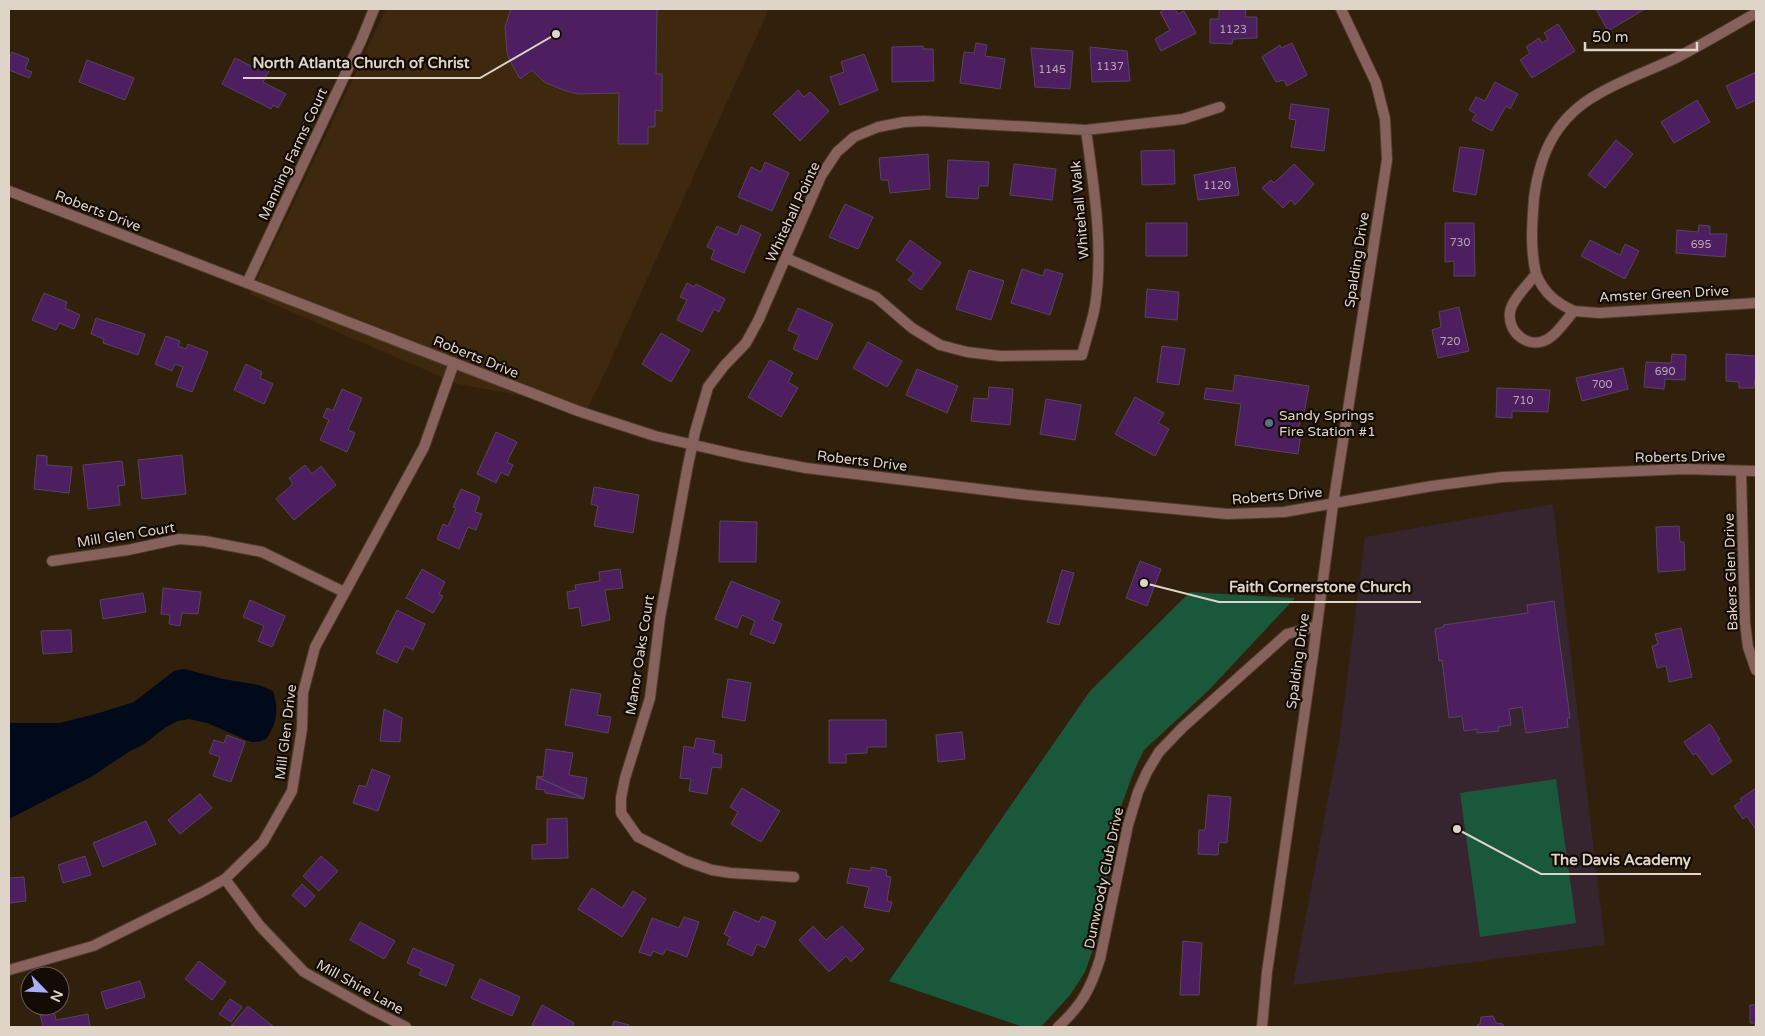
<svg xmlns="http://www.w3.org/2000/svg" width="1765" height="1036" viewBox="0 0 1765 1036" font-family="'Varela Round',sans-serif">
<style>
.built{fill:#3e280e}
.education{fill:#36252f}
.green{fill:#1a583c}
.water{fill:#000a1b}
.building{fill:#4d1f60;stroke:#55465c}
.lines{fill:none;stroke-linecap:round;stroke-linejoin:round}
.minor-casing{stroke:#4d3d2a;stroke-width:12}
.tertiary-casing{stroke:#4d3d2a;stroke-width:12}
.minor{stroke:#87615b;stroke-width:10}
.tertiary{stroke:#87615b;stroke-width:10}
.service-dot{fill:#5c6f8a;stroke:#130b05;stroke-width:2}
.labels{text-anchor:middle;dominant-baseline:central;stroke-width:4.5;stroke-linejoin:round;paint-order:stroke}
.number-label{font-size:11px;fill:#baa7ae}
.street-label{font-size:14px;fill:#dfd4c8;stroke:#130b05}
.poi-label{font-size:14px;fill:#dfd4c8;stroke:#130b05;text-anchor:start}
.leader{fill:none;stroke:#dfd4c8;stroke-width:2}
.callout-dot{fill:#dfd4c8;stroke:#130b05;stroke-width:2}
.callout-label{font-size:15px;text-anchor:middle;font-weight:bold;fill:#dfd4c8;stroke:#130b05;stroke-width:4.5;stroke-linejoin:round;paint-order:stroke}
</style>
<rect width="100%" height="100%" fill="#31200c"/>
<path class="built" d="M386,9H769L599,386L587,408L458,384L250,294Z"/>
<path class="education" d="M1553,504L1605,945L1293,985L1340,735L1365,537Z"/>
<path class="green" d="M1190,592L1295,598L1209,690L1144,750L1134,771L1118,815L1097,938L1085,972L1070,995L1041,1027H1023L889,981L1090,691Z
M1556,779L1576,923L1480,937L1460,793Z"/>
<path class="water" d="M184,669L223,679L259,685L273,691C279,709 277,724 266,739L259,742H251L207,723L189,719L178,721L166,727L143,745L130,751L91,777L9,819V723H60L99,713L134,702L174,671Z"/>
<path class="building" d="M511,9H657L656,74H662V111L655,110V127H648V144H618L619,93L579,94L566,91L544,82L532,70L520,79L510,61L507,53L505,27Z
M1166,9H1175L1178,14L1184,11L1196,33L1161,51L1155,39L1170,30L1160,12Z
M1219,9H1246L1245,17H1257V38L1233,39L1232,44L1210,43V19H1219Z
M1596,9H1645L1608,31Z
M1558,24L1575,51L1532,78L1520,60L1530,53L1526,47L1539,38L1542,43L1548,39L1544,33Z
M976,43L987,45L985,56L1005,59L1000,89L960,83L964,52L974,53Z
M1292,43L1307,75L1287,86L1284,80L1276,82L1262,57L1280,45L1281,48Z
M923,46V49H933L934,81L892,82V47Z
M1090,47L1127,51L1130,81L1092,82Z
M1031,48L1073,51L1070,89L1035,87Z
M12,52L29,59L25,69L32,72L29,78L9,70V59Z
M864,54L878,90L840,105L830,77L844,72L841,62Z
M260,57L273,63L263,82L286,94L278,108L273,105L271,109L222,84L235,58L255,68Z
M87,60L134,78L125,100L79,82Z
M1756,72V100L1737,109L1726,86Z
M1495,82L1518,94L1510,109L1506,106L1492,131L1472,120L1476,114L1469,110L1476,97L1485,101Z
M798,90L804,97L810,92L829,111L800,141L773,114Z
M1697,100L1710,122L1674,143L1661,122Z
M1291,104L1329,109L1324,151L1291,147L1296,120L1289,119Z
M1616,140L1633,154L1605,188L1588,175Z
M1460,147L1484,150L1476,195L1453,191Z
M1174,150L1175,184L1142,185L1141,151Z
M928,154L930,189L890,193L888,180H881L879,158Z
M948,160L989,162L988,186H979L978,199L946,197Z
M765,162L789,173L772,211L738,197L751,167L761,172Z
M1014,164L1056,169L1052,200L1010,195Z
M1294,164L1314,184L1295,205L1291,200L1283,208L1262,188L1271,180L1274,183Z
M1235,167L1239,195L1198,200L1194,175Z
M845,204L873,217L858,249L829,237Z
M1146,223H1187V256H1146Z
M1445,223H1474L1475,276H1454V261L1445,262Z
M741,225L761,234L744,273L711,259L714,250L707,247L717,226L737,235Z
M1699,225L1710,226V234H1727L1725,257L1676,253L1677,230L1698,232Z
M910,240L941,263L921,290L908,280L914,273L896,260Z
M1590,240L1620,255L1625,244L1639,251L1625,279L1581,256Z
M1022,269L1043,276L1045,269L1063,274L1050,315L1011,303Z
M969,270L1004,281L991,320L956,309Z
M687,283L694,287L696,284L725,299L719,312L714,309L702,332L677,320L687,300L680,297Z
M1147,289L1179,292L1177,320L1145,317Z
M44,293L67,302L65,308L80,315L74,329L59,323L56,330L32,320Z
M1459,307L1469,351L1438,358L1432,330L1441,327L1439,312Z
M798,308L833,324L817,360L793,349L799,335L788,330Z
M96,318L145,334L138,355L103,343L104,339L91,334Z
M661,333L690,350L671,382L642,364Z
M166,336L180,341L178,346L186,349L188,344L208,352L192,392L176,386L183,367L175,364L172,371L155,364Z
M868,342L902,361L887,387L853,368Z
M1162,346L1185,349L1179,385L1157,382Z
M1672,354L1686,355L1685,380L1665,379L1664,389L1644,387L1646,362L1671,363Z
M1726,354L1756,356V379H1755L1754,388H1739V382L1726,381Z
M770,360L793,373L788,382L798,388L781,417L748,397Z
M246,364L262,372L260,378L273,384L264,404L234,390Z
M1623,368L1628,389L1582,401L1576,378Z
M917,369L958,386L947,413L906,395Z
M1235,375L1309,386L1304,413H1301L1298,433H1301L1298,454L1235,445L1241,404L1204,399L1206,388L1233,391Z
M989,387L1013,389L1010,425L971,421L974,398L988,399Z
M1497,388L1550,390L1548,412L1512,411V418L1496,417Z
M342,389L362,398L348,430L355,433L347,452L320,440L329,420L323,417L327,408L333,411Z
M1135,397L1164,413L1158,423L1169,429L1155,456L1115,434Z
M1046,399L1081,405L1075,440L1040,434Z
M496,432L517,442L507,462L513,465L508,476L501,472L496,483L477,474Z
M37,455L47,456V465L72,467L69,493L34,489Z
M182,455L186,494L142,499L138,460Z
M122,461L125,485L118,486L120,505L88,509L83,465Z
M305,465L312,474L321,466L336,485L294,520L276,499L293,484L289,478Z
M594,487L639,495L633,533L594,526L598,506L591,504Z
M461,489L480,497L475,512L482,514L476,530L468,527L459,549L437,539L443,524L448,526L456,508L453,507Z
M720,521L757,522L756,562H719Z
M1679,526L1680,542H1684L1685,570L1658,572L1656,527Z
M1140,561L1161,569L1147,606L1126,598Z
M422,569L445,582L439,594L443,596L433,613L406,598Z
M620,569L623,588L605,590L610,620L582,626L579,607L569,609L567,592L576,590L575,585L600,581L599,572Z
M1062,570L1074,573L1059,625L1047,622Z
M731,581L780,601L772,620L782,624L774,644L750,634L755,621L742,615L737,628L715,619Z
M163,588L201,592L198,614L182,613L180,626L169,624L170,615L161,614Z
M143,593L146,612L103,619L100,600Z
M250,600L285,616L272,647L258,641L264,626L243,617Z
M1554,601L1570,718H1567L1568,727L1526,733L1522,707L1509,709L1511,725L1498,727L1499,731L1477,733V729L1464,731L1462,716L1449,718L1442,660L1439,661L1435,629L1444,627L1443,625L1528,613L1527,605Z
M397,610L425,624L413,650L405,646L397,663L376,653Z
M1681,628L1692,677L1669,682L1666,666L1657,668L1652,646L1658,644L1655,634Z
M71,630L72,652L43,654L41,631Z
M728,679L751,683L745,721L722,717Z
M571,689L601,694L597,715L611,717L608,733L565,725Z
M384,709L402,718L400,742L380,741Z
M829,720H886V747H867V753L846,754V763H829Z
M1710,724L1720,739L1718,740L1732,761L1712,775L1696,753L1693,755L1684,742Z
M962,732L965,759L938,762L936,735Z
M227,735L245,742L231,782L213,776L220,757L209,753L214,740L224,743Z
M696,738L715,741L713,753L722,755L721,768L712,767L707,794L689,791L691,779L680,778L684,746L694,748Z
M546,749L573,753L569,775L587,778L584,798L537,777V776L543,777Z
M372,769L390,776L378,811L353,803L359,785L366,787Z
M537,777L584,799L545,793V790L536,789Z
M742,788L780,811L761,842L731,824L738,812L730,807Z
M1756,788V830L1747,816L1743,819L1734,806L1742,801L1740,799Z
M200,794L212,808L180,834L168,820Z
M1208,795L1231,797L1227,843L1219,842L1218,855L1198,854L1199,830H1205Z
M567,818L568,858L532,859V845L547,844V819Z
M146,821L156,844L103,867L93,843Z
M85,856L91,875L63,883L58,865Z
M321,856L338,871L319,891L303,876Z
M871,867L887,870L886,876L891,877L887,901L892,902L889,912L864,907L869,887L847,883L850,868L871,871Z
M24,877L26,901L9,903V878Z
M302,884L315,896L305,907L292,895Z
M592,888L622,908L633,891L646,899L622,937L578,909Z
M734,911L759,922L762,916L776,922L765,948L757,944L752,956L727,944L730,937L724,934Z
M684,917L699,922L687,957L666,949L663,955L653,951L651,956L639,952L652,918L679,928Z
M360,922L395,941L384,959L350,940Z
M813,926L826,940L842,926L864,949L851,962L846,956L829,972L799,940Z
M1183,941L1202,943L1199,995H1180Z
M413,948L454,965L446,986L419,975L422,969L407,963Z
M199,961L226,982L212,1000L185,979Z
M480,979L520,997L512,1016L471,998Z
M140,981L145,997L106,1009L101,992Z
M230,999L242,1007L231,1022L219,1014Z
M542,1005L574,1023L572,1027H537L532,1025Z
M1750,1005H1756V1027H1755V1023H1750Z
M248,1006L274,1027L231,1026Z
M54,1011L56,1020L88,1014L90,1027H43L40,1014Z
M1493,1016L1496,1023L1503,1024V1027H1477V1025L1480,1024L1481,1017Z
M614,1021L629,1025L628,1027H612Z"/>
<g class="lines">
<defs>
<path id="minor" d="M1756,13C1730,28 1703,44 1676,58C1651,70 1624,79 1600,93C1557,116 1540,152 1534,198C1532,224 1530,248 1536,274C1529,283 1511,301 1510,312C1507,333 1529,350 1548,339C1558,333 1566,320 1574,311L1599,313L1756,303
M786,258L876,297L912,328L940,345L967,352L1000,356L1082,355C1086,339 1092,323 1095,306C1104,248 1094,189 1086,130
M1536,274C1544,293 1556,303 1574,311
M247,283L361,41L374,9
M1741,471L1745,623L1748,647L1756,670
M52,561L128,550L179,539L205,541L262,552L344,592
M794,877L731,873L712,870L686,861L638,837L621,813V798L625,778L650,698L660,618L687,470L695,432L708,387L724,366L746,343L759,319L821,176L837,152L854,137L878,127L904,122L924,121L1086,130L1183,119L1220,107
M225,879L260,926L304,972L370,1009L406,1027
M9,970L93,946L202,892L225,879L263,842L292,791L302,729L303,693L315,647L424,447L454,363"/>
<path id="tertiary" d="M9,191L578,411L655,436L742,456L806,468L1027,495L1227,514L1284,512L1432,486L1502,477L1683,469L1756,471
M1058,1027C1082,1005 1090,990 1100,959L1128,825L1138,792L1147,772L1159,752L1182,728L1287,634L1317,626
M1262,1027L1267,972L1313,655L1333,505L1387,160L1385,119L1376,83L1341,9"/>
</defs>
<use href="#minor" class="minor-casing"/>
<use href="#tertiary" class="tertiary-casing"/>
<use href="#minor" class="minor"/>
<use href="#tertiary" class="tertiary"/>
</g>
<circle class="service-dot" cx="1269" cy="423" r="5"/>
<g class="labels">
<g class="number-label">
<text x="1233" y="29">1123</text>
<text x="1110" y="66">1137</text>
<text x="1052" y="69">1145</text>
<text x="1217" y="185">1120</text>
<text x="1460" y="242">730</text>
<text x="1701" y="244">695</text>
<text x="1450" y="341">720</text>
<text x="1665" y="371">690</text>
<text x="1602" y="384">700</text>
<text x="1523" y="400">710</text>
</g>
<g class="street-label">
<text transform="translate(293 154) rotate(-65)">Manning Farms Court</text>
<text transform="translate(1080 210) rotate(-95)">Whitehall Walk</text>
<text transform="translate(98 211) rotate(21)">Roberts Drive</text>
<text transform="translate(793 212) rotate(-65)">Whitehall Pointe</text>
<text transform="translate(1357 260) rotate(-81)">Spalding Drive</text>
<text transform="translate(1664 294) rotate(-3)">Amster Green Drive</text>
<text transform="translate(476 357) rotate(22)">Roberts Drive</text>
<text transform="translate(1680 457) rotate(-1)">Roberts Drive</text>
<text transform="translate(862 461) rotate(7)">Roberts Drive</text>
<text transform="translate(1277 496) rotate(-5)">Roberts Drive</text>
<text transform="translate(126 535) rotate(-9)">Mill Glen Court</text>
<text transform="translate(1731 572) rotate(-92)">Bakers Glen Drive</text>
<text transform="translate(640 655) rotate(-81)">Manor Oaks Court</text>
<text transform="translate(1298 661) rotate(-82)">Spalding Drive</text>
<text transform="translate(286 732) rotate(-83)">Mill Glen Drive</text>
<text transform="translate(1104 878) rotate(-78)">Dunwoody Club Drive</text>
<text transform="translate(360 987) rotate(29)">Mill Shire Lane</text>
</g>
<g class="poi-label">
<text x="1279" y="415">Sandy Springs<tspan x="1279" dy="16">Fire Station #1</tspan></text>
</g>
</g>
<path class="leader" d="M556 34L480 78H243M1144 583L1219 602H1421M1457 829L1541 874H1701"/>
<g class="callout-dot">
<circle cx="556" cy="34" r="5"/>
<circle cx="1144" cy="583" r="5"/>
<circle cx="1457" cy="829" r="5"/>
</g>
<g class="callout-label">
<text x="361" y="68">North Atlanta Church of Christ</text>
<text x="1320" y="592">Faith Cornerstone Church</text>
<text x="1621" y="865">The Davis Academy</text>
</g>
<rect width="1765" height="1036" fill="none" stroke="#dfd4c8" stroke-width="20"/>
<g transform="translate(45 991) rotate(114)"><circle r="24" fill="#130b05" stroke="#655b53"/>
<path d="M0-4L9 19L0 12L-9 19Z" fill="#aaaffb"/>
<text y="-8" font-size="14" font-weight="bold" text-anchor="middle" fill="#dfd4c8">N</text>
</g>
<path d="M1585 42v8h112v-8" fill="none" stroke="#dfd4c8" stroke-width="2.5"/>
<text x="1592" y="42" font-size="15" fill="#dfd4c8" stroke="#130b05" stroke-width="4" paint-order="stroke">50 m</text>
</svg>
